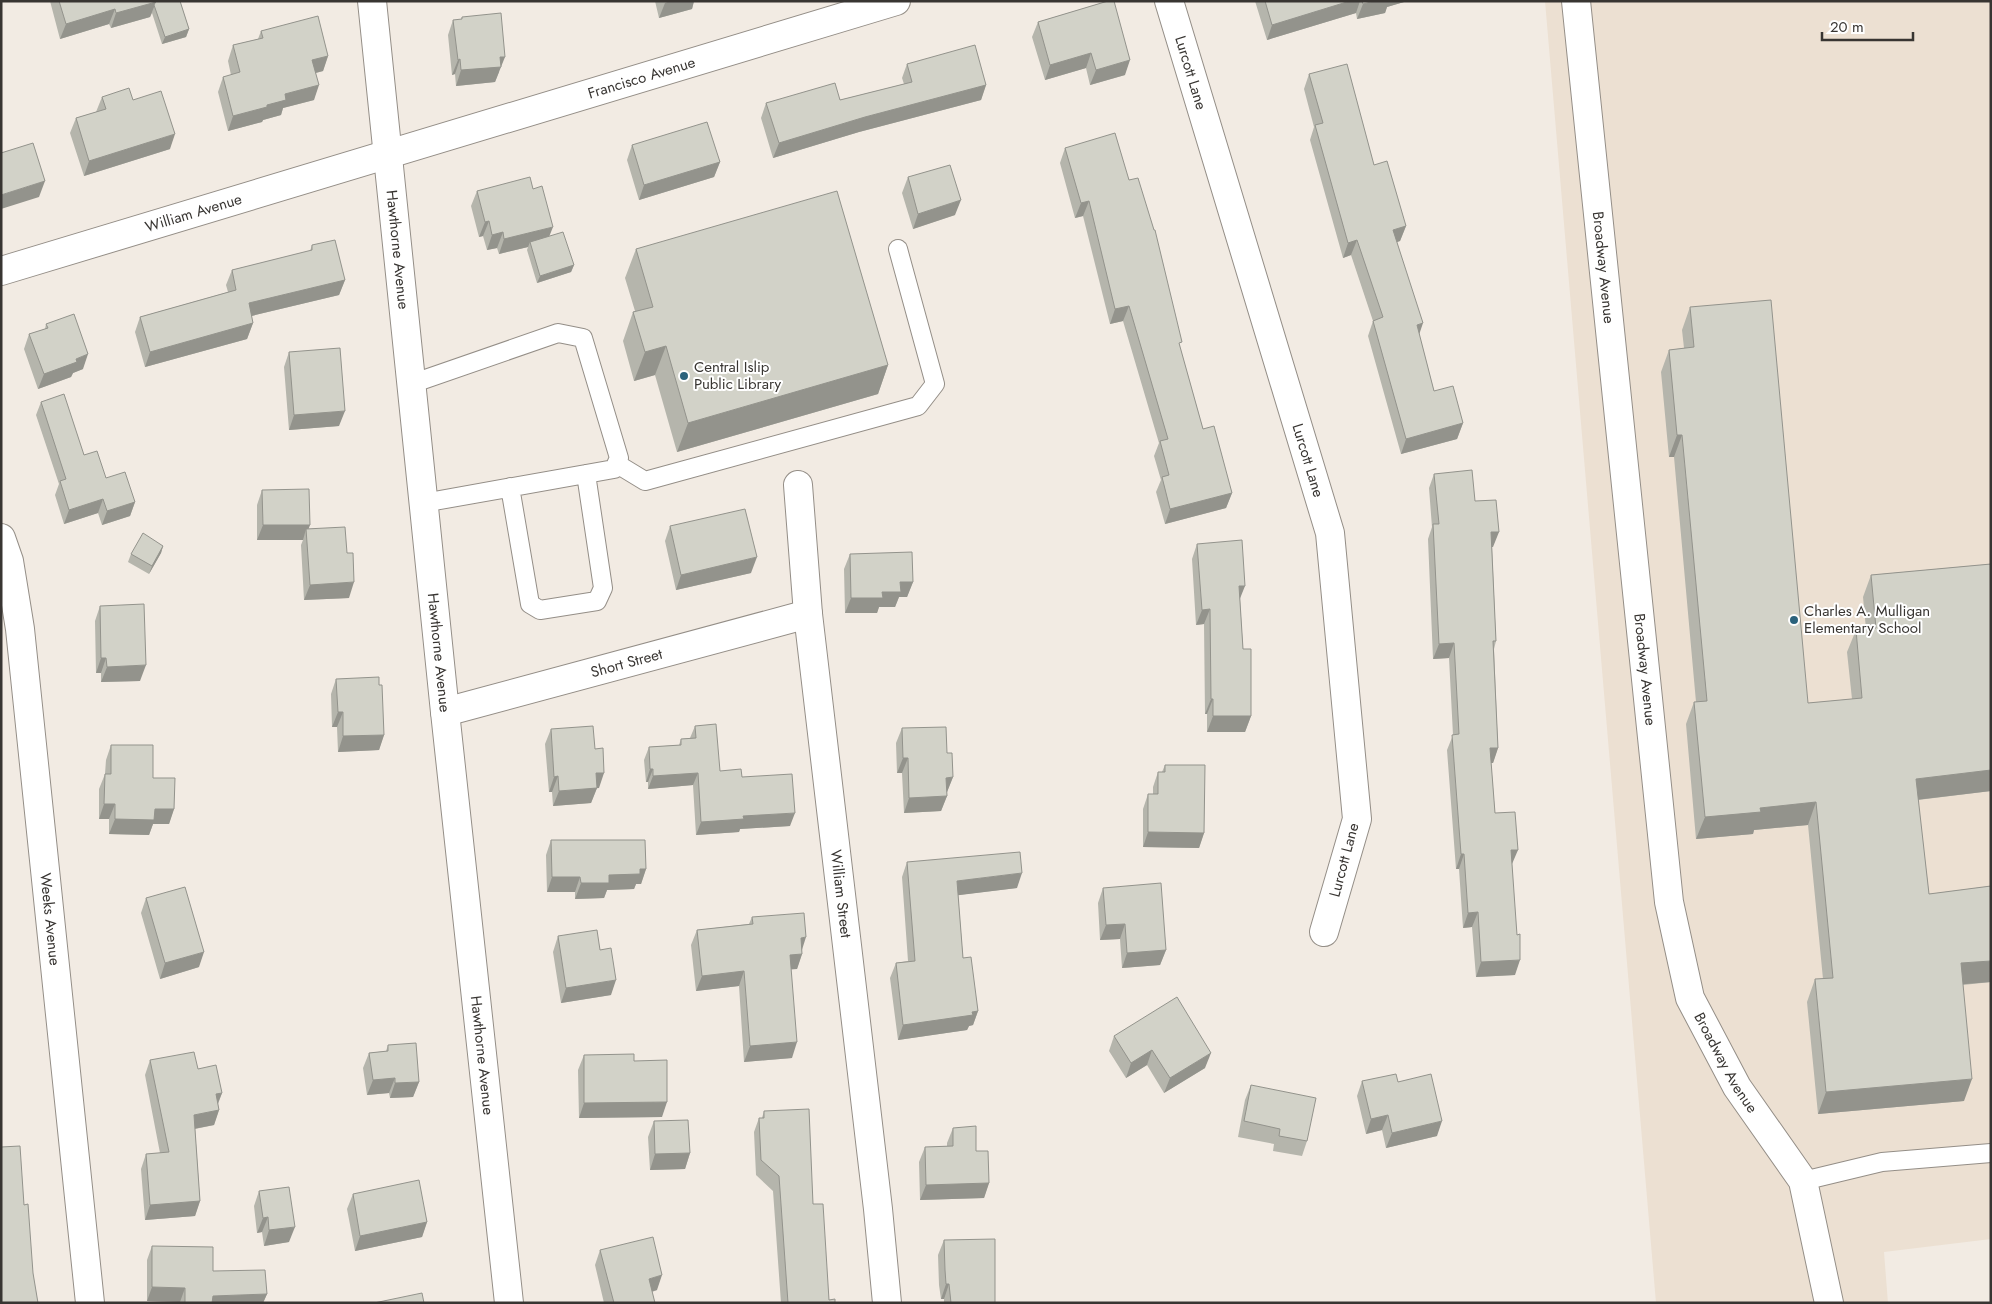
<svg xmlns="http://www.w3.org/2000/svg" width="1992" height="1304" viewBox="0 0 1992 1304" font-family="Jost,sans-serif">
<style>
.built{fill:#ece0d2}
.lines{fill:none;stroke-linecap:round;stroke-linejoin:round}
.service-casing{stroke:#948e87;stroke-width:20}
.minor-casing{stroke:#948e87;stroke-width:30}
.tertiary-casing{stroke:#948e87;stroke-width:30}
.service{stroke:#fff;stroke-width:18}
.minor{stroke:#fff;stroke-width:28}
.tertiary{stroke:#fff;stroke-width:28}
.wall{fill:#b5b5ac}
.shaded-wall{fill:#93938c}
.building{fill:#d2d2c8;stroke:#93938c}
.poi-dot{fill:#2a627c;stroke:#fff;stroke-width:2}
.labels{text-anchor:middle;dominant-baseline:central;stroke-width:4;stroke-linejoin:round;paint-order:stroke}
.street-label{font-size:15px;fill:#383532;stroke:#fff}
.poi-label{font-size:15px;fill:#383532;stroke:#fff;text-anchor:start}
</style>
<rect width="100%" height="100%" fill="#f2ebe3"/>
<path class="built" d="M1545,1H1991V1239L1884,1252L1888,1303H1656Z"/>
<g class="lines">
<defs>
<path id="service" d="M411,384L558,333L583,338L619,458L614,469L423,503
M617,464L645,481L918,406L935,384L898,249
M510,487L530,604L540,610L597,601L603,588L586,474
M1803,1181L1882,1162L1991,1153"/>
<g id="minor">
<path id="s1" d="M1169,1L1330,533L1357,819L1324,932"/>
<path id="s2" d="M1576,1L1669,902L1690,998L1737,1087L1803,1181L1829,1303"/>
<path id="s3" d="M1,271L896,1"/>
<path id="s4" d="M798,485L808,614L878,1209L887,1303"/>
<path id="s5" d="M1,538L9,561L20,629L90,1303"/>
<path id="s6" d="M445,712L808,614"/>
</g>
<g id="tertiary">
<path id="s7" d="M372,1L445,712L509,1303"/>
</g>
</defs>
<use href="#service" class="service-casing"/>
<use href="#minor" class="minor-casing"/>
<use href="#tertiary" class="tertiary-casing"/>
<use href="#service" class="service"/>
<use href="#minor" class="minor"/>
<use href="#tertiary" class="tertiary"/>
</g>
<path class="wall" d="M50,1H180L189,29L186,37L162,44L152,13L150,17L111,28L109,24L60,39Z
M655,1H694L692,9L659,18Z
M1108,1L1125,75L1090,85L1086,68L1045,80L1032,37L1038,22Z
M1255,1H1405L1404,2L1387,7L1385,13L1357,19L1356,13L1267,40Z
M462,17L499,72L495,82L456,86L455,74L452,75L448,35L453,20H461Z
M261,31L328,56L323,71L316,73L314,100L283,108L281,115L263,120L262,122L228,131L218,92L223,77L231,75L228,61L233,45L258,39Z
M907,64L986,85L981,100L859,132L773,158L761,118L766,103L840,100L904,84L902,78Z
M1309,74L1374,165L1406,226L1400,241L1397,242L1419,334L1434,391L1463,423L1457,439L1401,454L1368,336L1373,321L1351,255L1343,258L1310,140L1314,127L1304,89Z
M102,97L170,149L84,176L70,133L76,118L96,112Z
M632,145L720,162L714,177L639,200L627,160Z
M1065,148L1129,180L1180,348L1203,429L1232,493L1226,508L1165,524L1156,492L1161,480L1154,456L1159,443L1123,321L1110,324L1083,216L1075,218L1060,163Z
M908,177L955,215L913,229L902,193Z
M533,189L549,236L574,265L571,272L537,283L527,250L528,247L499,254L497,248L487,250L483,236L479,237L471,206L477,191Z
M312,245L345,280L339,295L251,316L253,323L247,339L145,367L135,332L140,317L228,292L226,285L232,270L310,251Z
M636,249L888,365L878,394L677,452L655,375L634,381L623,341L633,312L635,311L625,278Z
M1690,307L1808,703L1852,699L1847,652L1856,630L1866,629L1863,597L1871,575L1991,564V791L1918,800L1929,894L1991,886V982L1963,985L1964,1101L1818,1114L1807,1002L1815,979H1823L1808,825L1754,830L1753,834L1696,839L1686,724L1694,702H1696L1674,457H1669L1661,372L1669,350L1684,348L1682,330Z
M46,324L83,369L73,373L71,377L38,389L24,349L29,334L45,329Z
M289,352L339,426L289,430L284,367Z
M41,402L84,455L106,478L135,502L130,516L102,525L98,513L64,524L55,495L59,484L36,415Z
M1434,474L1475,501L1493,547H1492L1496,641L1494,649L1498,748L1493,763H1491L1495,813L1512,864L1515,975L1476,977L1472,927L1463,928L1459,869H1456L1447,750L1453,735L1449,658L1433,659L1428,539L1432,527L1429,488Z
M262,490L308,529L349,598L304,600L301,545L303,540H257V505Z
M670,526L751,573L676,590L665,541Z
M1197,544L1240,600L1243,649L1251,716L1245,732H1207V714H1205L1204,624L1196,625L1192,559Z
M163,546L161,553L149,574L128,562L131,554Z
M850,554L913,582L907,597H899L895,607H879L877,613H845L844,569Z
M100,606L140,681L101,682V673H96L95,621Z
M336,679L384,735L379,750L338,752L337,727H332L331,694Z
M695,726L720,771L742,777L790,826L740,829L739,832L696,835L693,785L648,789V782H646L644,760L649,747L679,745L681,739L690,738Z
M902,728L947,753L953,777L947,792H946L947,796L941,811L904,813L902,773H897L896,743Z
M551,729L595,749L599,788H597L591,803L553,806L552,792H549L545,744Z
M111,745L153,778L174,809L169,824H153L149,835L109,834V819H99V789L105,774L106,760Z
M1165,765L1204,833L1199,848L1143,847V809L1148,794H1153V787L1158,772H1162Z
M551,840L646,869L641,884H636L634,889L607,890L604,898L575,899V892H547L546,855Z
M907,862L1017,888L958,895L963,958L978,1011L973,1025L969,1026L967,1030L898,1040L890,978L896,963L908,961L902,877Z
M1103,888L1166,950L1160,965L1122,968L1120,939L1100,940L1098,903Z
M146,898L199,967L160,979L141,913Z
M752,917L802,949V954L797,969H791L792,1058L744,1062L739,986L696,991L691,945L697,930L749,924Z
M558,936L600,950L611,995L561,1003L553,952Z
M1114,1036L1205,1068L1164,1093L1147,1065L1126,1078L1109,1051Z
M388,1045L419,1082L413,1097L390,1098L389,1093L367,1095L363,1068L369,1053L386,1051Z
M584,1055L634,1061L662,1117L579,1118L578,1070Z
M150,1060L198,1069L222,1093L218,1104L219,1110L214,1125L195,1129L200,1201L195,1216L145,1220L141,1169L146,1154L160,1153L145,1075Z
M1362,1081L1398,1082L1437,1136L1386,1148L1382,1130L1366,1134L1357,1096Z
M1251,1085L1307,1141L1302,1156L1273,1151L1274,1144L1238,1137L1245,1100Z
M764,1111L813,1204L829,1300L835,1303H781L773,1191L756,1175L754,1132L759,1118H762Z
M654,1121L690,1153L685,1169L650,1170L648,1137Z
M953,1128L989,1183L984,1198L920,1200L919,1162L925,1147L947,1146V1143Z
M259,1191L289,1242L264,1246L262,1232L257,1233L254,1206Z
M353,1194L427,1222L422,1237L355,1251L347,1209Z
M944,1240L995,1303H944V1299H941L939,1285L938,1255Z
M152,1246L267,1294L263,1303H180V1302L147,1301V1260Z
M600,1250L657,1290L652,1292L655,1303H604L595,1265Z"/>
<path class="shaded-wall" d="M670,1H694L692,9L659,18L665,3Z
M1350,1H1360L1356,13L1267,40L1272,25Z
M1375,1H1405L1404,2L1387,7L1385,13L1357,19L1363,4Z
M156,2L150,17L111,28L116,13Z
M115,9L109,24L60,39L66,24Z
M189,29L186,37L162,44L165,37Z
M1091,53L1086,68L1045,80L1050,65Z
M328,56L323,71L307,75L312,60Z
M500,57H505L495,82L456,86L461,70Z
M460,59L455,74L452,75L458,60Z
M1130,60L1125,75L1090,85L1096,70Z
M319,85L314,100L283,108L281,115L263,120L262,122L228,131L233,116L267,105L285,94Z
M986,85L981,100L859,132L773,158L779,143L865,117Z
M175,134L170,149L84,176L89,161Z
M720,162L714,177L639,200L644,185Z
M45,181L39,197L1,209V195Z
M961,200L955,215L913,229L918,214Z
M1089,201L1083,216L1075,218L1081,203Z
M489,221L483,236L479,237L485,222Z
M1406,226L1400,241L1388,245L1393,230Z
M553,227L547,242H530L528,247L499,254L504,239Z
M503,232L497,248L487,250L492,235Z
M1357,240L1351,255L1343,258L1348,243Z
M574,265L571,272L537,283L540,276Z
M345,280L339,295L243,318L249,303Z
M1129,306L1123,321L1110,324L1115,309Z
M253,323L247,339L145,367L150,352Z
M1423,323L1418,338L1417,325Z
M666,346L655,375L634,381L645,352Z
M88,354L83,369L73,373L71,377L38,389L44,374L76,359Z
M888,365L878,394L677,452L688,423Z
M345,411L339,426L289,430L294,415Z
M1463,423L1457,439L1401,454L1406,439Z
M1677,435H1682L1674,457H1669Z
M1232,493L1226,508L1165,524L1170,509Z
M103,499L98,513L64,524L69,510Z
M135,502L130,516L102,525L107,511Z
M263,525H310L307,533L306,529L303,540H257Z
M1491,532H1499L1493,547H1486Z
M163,546L161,553L149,574L152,566Z
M757,557L751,573L676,590L681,575Z
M354,582L349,598L304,600L310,585Z
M900,582H913L907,597H899L895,607H879L877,613H845L851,598L882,592Z
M1239,586H1245L1239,601Z
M1210,609L1204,624L1196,625L1202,610Z
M1454,643L1449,658L1433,659L1439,644Z
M101,658H106L101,673H96Z
M146,665L140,681L101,682L107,667Z
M1211,699H1213L1207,714H1205Z
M338,712H343L337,727H332Z
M1213,716H1251L1245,732H1207Z
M384,735L379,750L338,752L343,736Z
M1490,748H1498L1493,763H1484Z
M903,758H908L902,773H897Z
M650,769H653L648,782H646Z
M1991,770V791L1907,801L1916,779Z
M596,773H604L599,788L590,789Z
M698,773L693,785L648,789L653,776Z
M558,776L552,792H549L554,777Z
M953,777L947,792L940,793L946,778Z
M597,788L591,803L553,806L559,791Z
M947,796L941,811L904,813L909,798Z
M1816,802L1808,825L1754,830L1753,834L1696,839L1705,817L1760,808Z
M104,804H115L109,819H99Z
M155,809H174L169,824H153L149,835L109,834L115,819Z
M795,813L790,826L740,829L739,832L696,835L701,822L743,816Z
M1148,832L1204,833L1199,848L1143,847Z
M1511,850H1518L1512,864L1505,865Z
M1461,854H1464L1459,869H1456Z
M640,869H646L641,884H636L634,889L607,890L604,898L575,899L581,883L609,875Z
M1022,873L1017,888L952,896L957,881Z
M552,877H580L575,892H547Z
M1478,912L1472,927L1463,928L1468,913Z
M1125,924L1120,939L1100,940L1106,925Z
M806,937L801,953V938Z
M1166,950L1160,965L1122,968L1127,953Z
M204,952L199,967L160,979L165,963Z
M802,954L797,969L784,970L790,955Z
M1520,960L1515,975L1476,977L1481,962Z
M1991,961V982L1953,985L1961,963Z
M744,971L739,986L696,991L702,976Z
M616,980L611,995L561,1003L566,988Z
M978,1011L973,1025L969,1026L967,1030L898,1040L903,1025Z
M797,1042L792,1058L744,1062L750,1046Z
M1152,1050L1147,1065L1126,1078L1131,1063Z
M1211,1053L1205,1068L1164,1093L1170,1078Z
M395,1078L389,1093L367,1095L373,1080Z
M1972,1079L1964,1101L1818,1114L1826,1092Z
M419,1082L413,1097L390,1098L395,1083Z
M222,1093L216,1108V1094Z
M667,1102L662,1117L579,1118L584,1103Z
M219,1110L214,1125L188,1130L194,1115Z
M1388,1115L1382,1130L1366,1134L1371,1119Z
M1442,1121L1437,1136L1386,1148L1392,1133Z
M690,1153L685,1169L650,1170L655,1154Z
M989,1183L984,1198L920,1200L926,1185Z
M200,1201L195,1216L145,1220L150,1205Z
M268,1217L262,1232L257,1233L263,1218Z
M427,1222L422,1237L355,1251L360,1236Z
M295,1227L289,1242L264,1246L269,1230Z
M662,1275L657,1290L643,1294L649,1279Z
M946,1284H949L944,1299H941Z
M152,1287L185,1288L180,1302L147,1301Z
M267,1294L263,1303H210L213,1296Z"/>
<path class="building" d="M59,1H156V2L116,13L115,9L66,24Z
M156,1H180L189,29L165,37L154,5Z
M1108,1H1114L1130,60L1096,70L1091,53L1050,65L1038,22Z
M1265,1H1350L1272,25Z
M1362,1H1375L1363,4Z
M501,13L505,57H500L501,67L461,70L460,59L458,60L453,20L462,19V17Z
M318,16L328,56L312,60L319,85L285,94L286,100L267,105V107L233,116L223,77L240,72L233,45L263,38L261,31Z
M975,45L986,85L865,117L779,143L766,103L835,83L840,100L912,82L907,64Z
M1347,64L1374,165L1387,161L1406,226L1393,230L1423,323L1417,325L1434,391L1453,386L1463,423L1406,439L1373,321L1383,317L1357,240L1348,243L1315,125L1323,123L1309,74Z
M129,88L133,100L161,91L175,134L89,161L76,118L106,109L102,97Z
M707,122L720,162L644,185L632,145Z
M1115,133L1129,180L1138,178L1154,230H1155L1182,342L1179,343L1203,429L1214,426L1232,493L1170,509L1162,477L1169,475L1160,441L1168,439L1129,306L1115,309L1089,201L1081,203L1065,148Z
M33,143L45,181L1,195V153Z
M950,165L961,200L918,214L908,177Z
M530,177L533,189L542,186L553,227L504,239L503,232L492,235L489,221L485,222L477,191Z
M837,191L888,365L688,423L666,346L645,352L633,312L653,307L636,249Z
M563,232L574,265L540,276L530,242Z
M335,240L345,280L249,303L253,323L150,352L140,317L236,290L232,270L312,250V245Z
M1771,300L1808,703L1862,698L1856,630L1876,628L1871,575L1991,564V770L1916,779L1929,894L1991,886V961L1961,963L1972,1079L1826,1092L1815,979L1833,978L1816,802L1760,808L1761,812L1705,817L1694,702L1707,701L1682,435H1677L1669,350L1694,347L1690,307Z
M74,314L88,354L76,359L77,362L44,374L29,334L48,328L46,324Z
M340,348L345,411L294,415L289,352Z
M64,394L84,455L97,451L106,478L125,472L135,502L107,511L103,499L69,510L60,481L66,479L41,402Z
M1472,470L1475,501L1496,500L1499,532H1491L1496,641H1493L1498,748H1490L1495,813L1515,812L1518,850H1511L1517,935L1520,934V960L1481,962L1478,912L1468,913L1464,854H1461L1452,735L1459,734L1454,643L1439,644L1433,524H1439L1434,474Z
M309,489L310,525H263L262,490Z
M745,509L757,557L681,575L670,526Z
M345,527L347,553H353L354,582L310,585L306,529Z
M143,533L163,546L152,566L131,554Z
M1242,540L1245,586H1239L1243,649H1251V716H1213V699H1211L1210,609L1202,610L1197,544Z
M912,552L913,582H900L901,592H882L883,598H851L850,554Z
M144,604L146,665L107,667L106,658H101L100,606Z
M379,677V685H382L384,735L343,736V712H338L336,679Z
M716,724L720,771L741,769L742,777L792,774L795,813L743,816L744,819L701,822L698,773L653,776V769H650L649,747L681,745V739L696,738L695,726Z
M593,726L595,749L603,748L604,773H596L597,788L559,791L558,776L554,777L551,729Z
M946,727L947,753H952L953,777L946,778L947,796L909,798L908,758H903L902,728Z
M111,745H153V778H175L174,809H155L154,820L115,819V804H104L105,774H111Z
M1165,765H1205L1204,833L1148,832V794H1158V772H1165Z
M551,840H645L646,869H640V874L609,875V883H581L580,877H552Z
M1020,852L1022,873L957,881L963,958L971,957L978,1011L972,1012L973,1015L903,1025L896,963L915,961L907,862Z
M1161,883L1166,950L1127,953L1125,924L1106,925L1103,888Z
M185,887L204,952L165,963L146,898Z
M804,913L806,937L801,938L802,954L790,955L797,1042L750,1046L744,971L702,976L697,930L753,924L752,917Z
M597,930L600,950L611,948L616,980L566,988L558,936Z
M1177,997L1211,1053L1170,1078L1152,1050L1131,1063L1114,1036Z
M416,1043L419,1082L395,1083V1078L373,1080L369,1053L388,1051V1045Z
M194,1052L198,1069L216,1065L222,1093L216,1094L219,1110L194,1115L200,1201L150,1205L146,1154L169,1152L150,1060Z
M634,1054V1061L667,1060V1102L584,1103V1055Z
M1396,1074L1398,1082L1431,1074L1442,1121L1392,1133L1388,1115L1371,1119L1362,1081Z
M1251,1085L1316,1098L1307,1141L1279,1136L1280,1129L1244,1121Z
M809,1109L813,1204H823L829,1300L835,1299V1303H788L779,1176L761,1160L759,1118H764V1111Z
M688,1120L690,1153L655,1154L654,1121Z
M976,1126V1151H988L989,1183L926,1185L925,1147L953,1146V1128Z
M20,1146L24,1205L28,1204L33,1273L38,1303H1V1147Z
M419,1180L427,1222L360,1236L353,1194Z
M289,1187L295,1227L269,1230L268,1217L263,1218L259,1191Z
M653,1237L662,1275L649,1279L655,1303H614L600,1250Z
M995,1239V1303H951L949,1284H946L945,1270L944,1240Z
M152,1246L213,1247V1271L265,1270L267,1294L213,1296L212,1303H185V1288L152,1287Z
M422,1293L424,1303H374Z"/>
<g class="poi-dot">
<circle cx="684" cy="376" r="5"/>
<circle cx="1794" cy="620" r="5"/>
</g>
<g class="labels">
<g class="street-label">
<text stroke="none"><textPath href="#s1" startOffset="75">Lurcott Lane</textPath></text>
<text stroke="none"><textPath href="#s3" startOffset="669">Francisco Avenue</textPath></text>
<text stroke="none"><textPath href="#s3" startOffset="201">William Avenue</textPath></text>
<text stroke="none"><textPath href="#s7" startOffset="250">Hawthorne Avenue</textPath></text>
<text stroke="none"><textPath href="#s2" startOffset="268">Broadway Avenue</textPath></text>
<text stroke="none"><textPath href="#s1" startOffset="480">Lurcott Lane</textPath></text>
<text stroke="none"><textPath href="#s7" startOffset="655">Hawthorne Avenue</textPath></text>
<text stroke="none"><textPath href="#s6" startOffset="188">Short Street</textPath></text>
<text stroke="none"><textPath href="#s2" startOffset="672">Broadway Avenue</textPath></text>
<text transform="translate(1344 860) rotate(-75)">Lurcott Lane</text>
<text stroke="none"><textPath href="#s4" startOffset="411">William Street</textPath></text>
<text stroke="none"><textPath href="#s5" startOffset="385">Weeks Avenue</textPath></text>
<text stroke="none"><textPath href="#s7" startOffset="1060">Hawthorne Avenue</textPath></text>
<text stroke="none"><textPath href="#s2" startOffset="1078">Broadway Avenue</textPath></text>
</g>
<g class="poi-label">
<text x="694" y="367">Central Islip<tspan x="694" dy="17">Public Library</tspan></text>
<text x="1804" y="611">Charles A. Mulligan<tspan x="1804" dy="17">Elementary School</tspan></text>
</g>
</g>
<rect width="1992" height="1304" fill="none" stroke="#383532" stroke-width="5"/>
<path d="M1822 32v8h91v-8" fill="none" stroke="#383532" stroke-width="2.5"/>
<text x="1830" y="32" font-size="15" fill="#383532" stroke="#ffffff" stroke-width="4" paint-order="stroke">20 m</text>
</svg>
